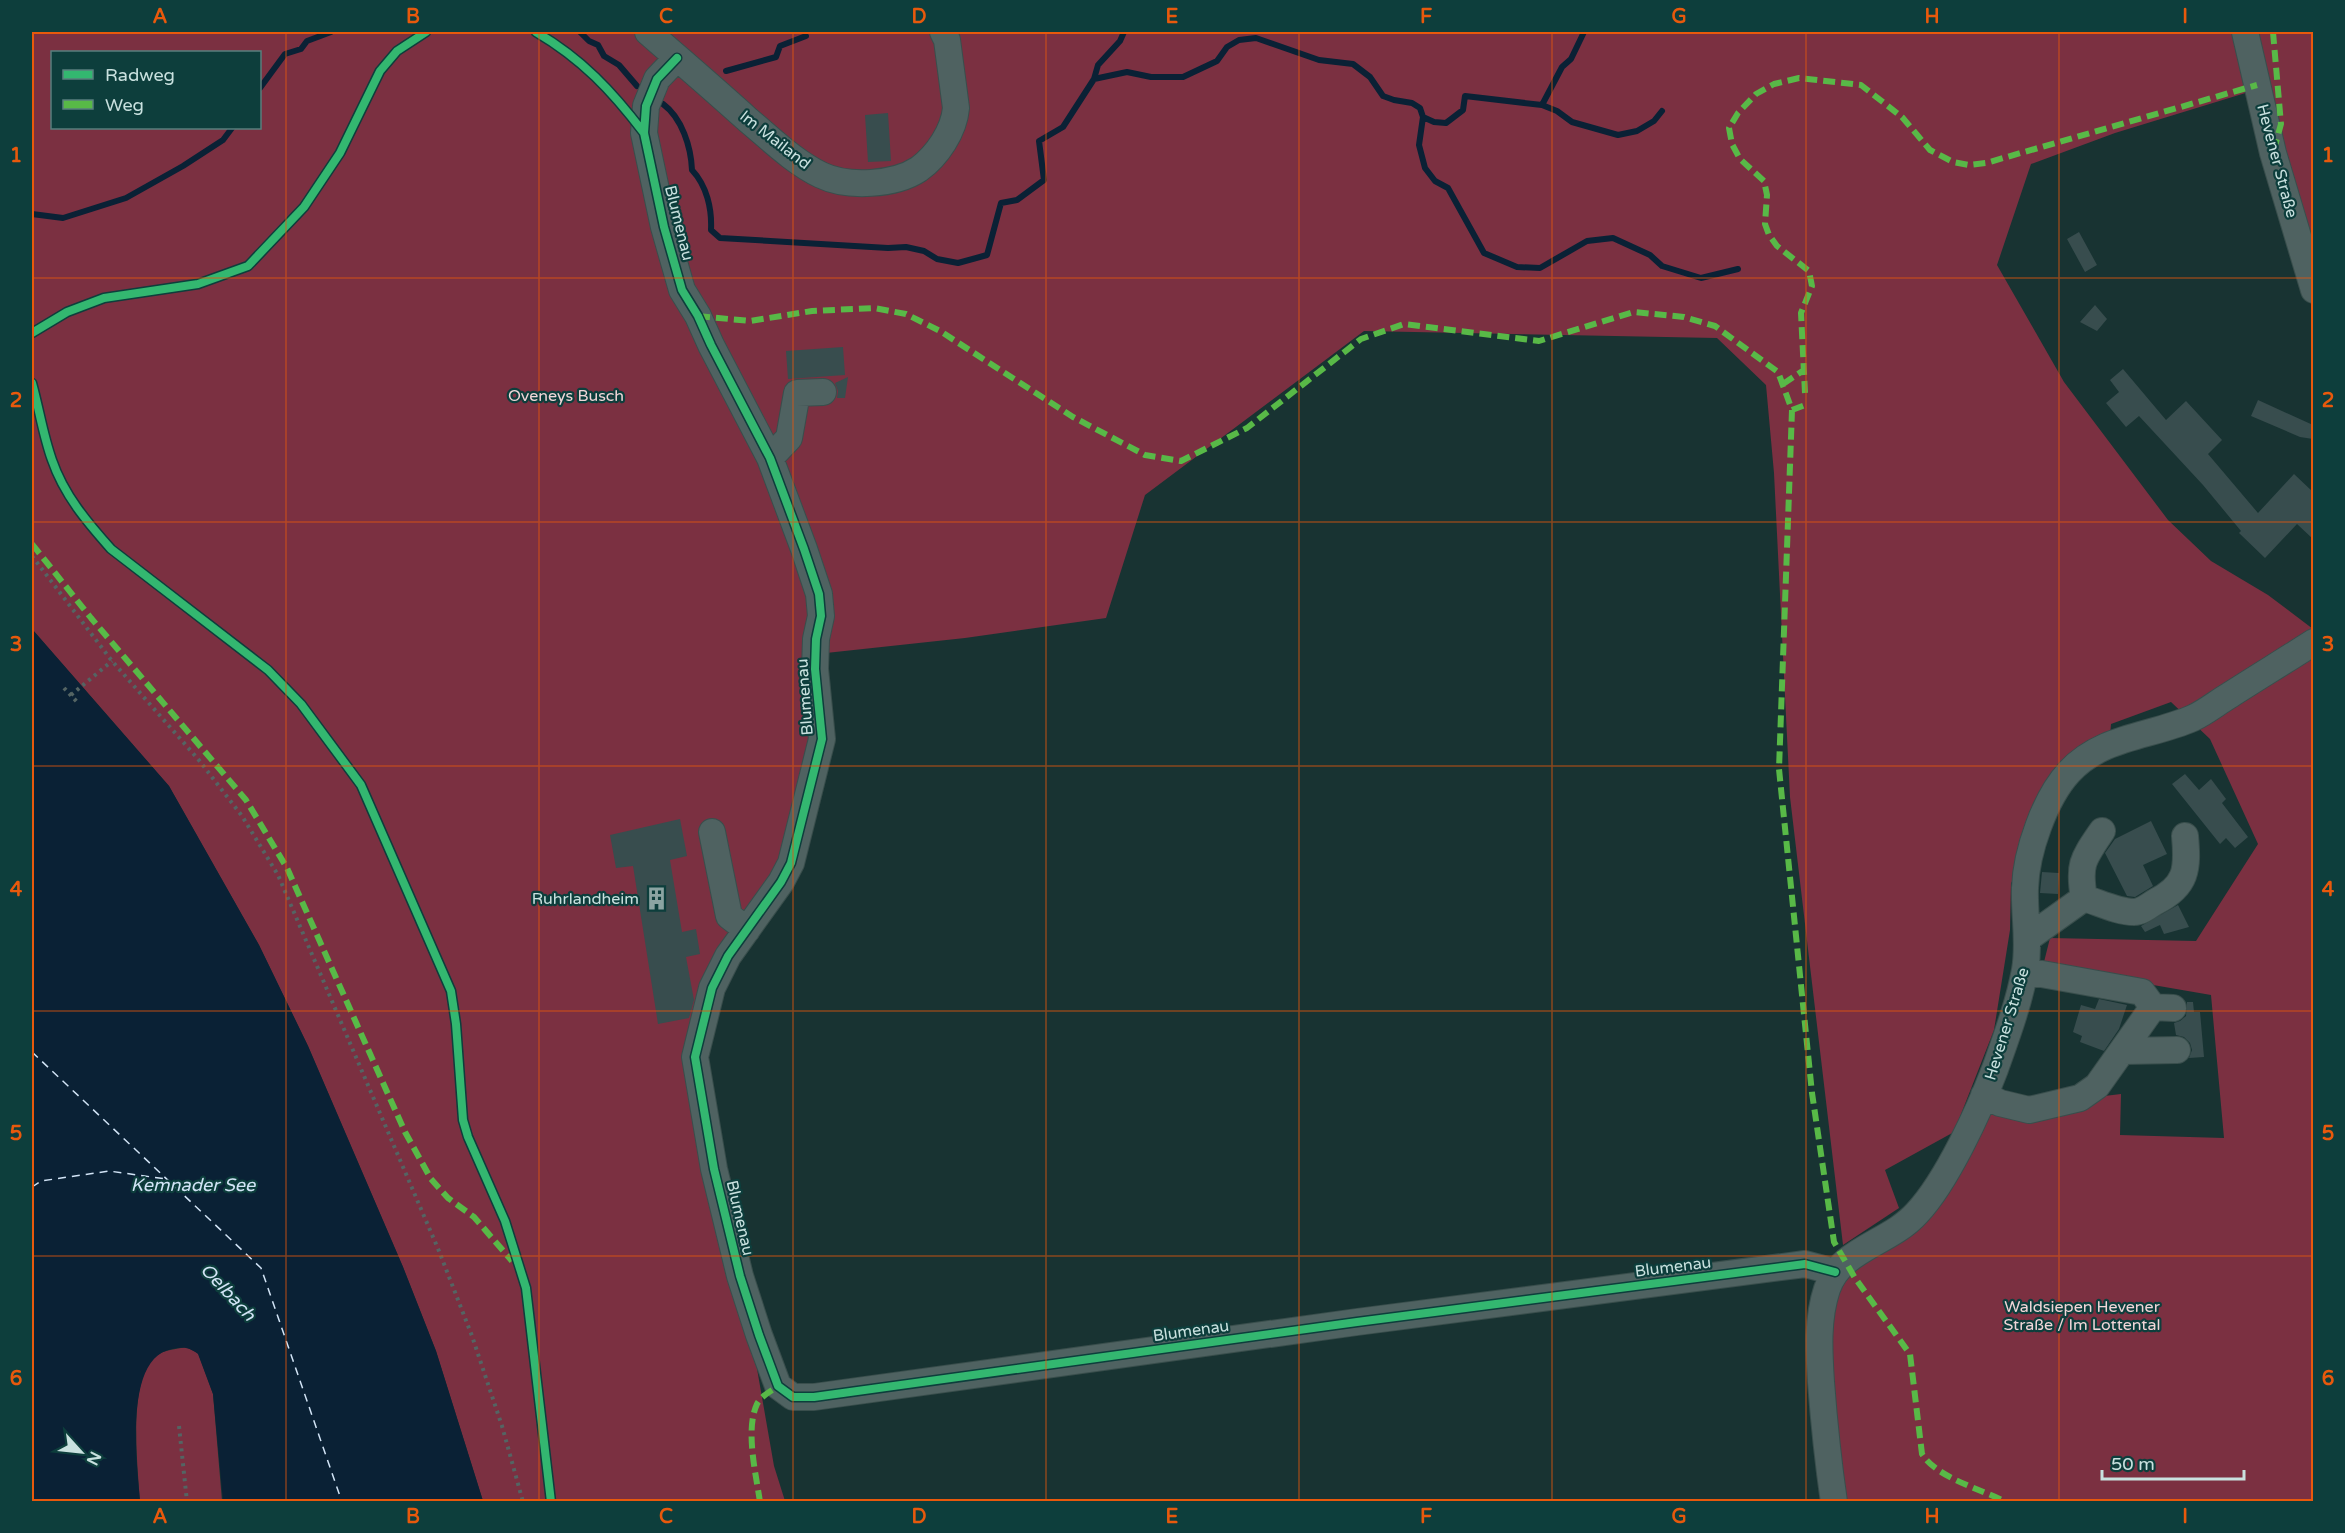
<svg xmlns="http://www.w3.org/2000/svg" width="2345" height="1533" viewBox="0 0 2345 1533" font-family="'Varela Round',sans-serif">
<style>
.green{fill:#7b3041;fill-rule:evenodd}
.water{fill:#0a2135}
.lines{fill:none;stroke-linecap:round;stroke-linejoin:round}
.stream{stroke:#0a2135;stroke-width:6}
.ferry{stroke:#d2e4f6;stroke-width:1.5;stroke-dasharray:8 6;stroke-linecap:butt}
.building{fill:#384d4e}
.minor-casing{stroke:#394e4c;stroke-width:28}
.path{stroke:#546463;stroke-width:4;stroke-dasharray:3 4.5;stroke-linecap:butt}
.minor{stroke:#4f6261;stroke-width:26}
.quiet{stroke:#58b947;stroke-width:6;stroke-dasharray:12 6;stroke-linecap:butt}
.cycleway-casing{stroke:#0d3e3c;stroke-width:11}
.cycleway{stroke:#33b770;stroke-width:8}
.grid{fill:none;stroke:#e8590c;stroke-width:1.5;stroke-opacity:0.55}
.labels{text-anchor:middle;dominant-baseline:central;stroke-width:4.5;stroke-linejoin:round;paint-order:stroke}
.street-label{font-size:16px;fill:#c9e1df;stroke:#0d3e3c}
.park-label{font-size:16px;fill:#f2d6d8;stroke:#0d3e3c}
.poi-label{font-size:16px;fill:#c9e1df;stroke:#0d3e3c;text-anchor:end}
.water-label{font-size:18px;font-style:italic;fill:#d2e4f6;stroke:#0d3e3c}
.neatline{fill:none;stroke:#e8590c;stroke-width:2}
.grid-label{font-size:20px;text-anchor:middle;font-weight:bold;fill:#e8590c}
</style>
<rect width="100%" height="100%" fill="#183332"/>
<path class="green" d="M32,32H2239L2252,91L2115,133L2031,164L1997,265L2064,382L2168,520L2211,561L2268,595L2313,629V1501H1841L1828,1342L1840,1282L1855,1266L1884,1249L1987,1110L2121,1094L2120,1135L2224,1138L2211,995L2043,966L2050,938L2196,941L2258,844L2210,739L2171,702L2111,724L2110,736L2088,744L2021,869L2011,883L2010,930L1994,1030L1954,1132L1885,1170L1899,1208L1843,1245L1790,797L1774,473L1766,385L1717,338L1364,331L1145,495L1106,618L965,638L826,653L789,891L731,970L702,1054L774,1466L785,1501H483L436,1351L403,1267L308,1046L259,945L169,786L32,629ZM52,52H260V128H52Z
M2252,32H2313V263Z
M186,1347L198,1353L213,1394L222,1501L140,1502C138,1469 127,1379 156,1356C164,1350 176,1349 186,1347Z"/>
<path class="water" d="M32,629L169,786L259,945L308,1046L403,1267L436,1351L483,1501H223L213,1394L198,1354C188,1347 184,1347 172,1349C123,1358 137,1465 140,1501H32Z"/>
<g class="lines">
<path class="stream" d="M580,32L589,41L598,45L604,56L619,65L637,86
M726,71L776,57L780,46L806,36
M1094,79L1127,72L1151,77H1183L1217,61L1227,47L1239,40L1256,38L1319,60L1353,64L1370,77L1383,96L1394,100L1412,103L1420,108L1423,117L1419,145L1425,168L1435,181L1448,188L1484,253L1517,267L1540,268L1587,241L1613,238L1650,255L1662,266L1701,278L1738,269
M260,88L285,54L301,49L307,41L331,32
M663,104C682,118 691,147 692,170C707,186 712,209 711,230L720,238L888,248L906,247L924,251L937,259L958,263L987,255L1001,203L1017,200L1044,180L1039,141L1063,127L1094,79L1098,65L1120,41L1124,32
M1542,105L1562,67L1571,59L1584,32
M1423,117L1434,122L1446,123L1463,110L1465,96L1542,105L1557,111L1572,122L1618,135L1637,131L1654,121L1662,111
M32,214L63,218L126,198L183,166L223,140L232,128"/>
<path class="ferry" d="M32,1052L261,1268L342,1502
M32,1187L41,1181L109,1171L166,1179"/>
</g>
<path class="building" d="M888,113L891,161L868,162L865,115Z
M2079,232L2097,265L2085,272L2067,239Z
M2095,305L2107,319L2097,331L2080,322Z
M843,347L845,375L788,379L786,351Z
M2123,369L2166,420L2186,401L2222,440L2208,454L2258,513L2294,474L2313,492V539L2297,524L2265,558L2239,533L2241,531L2203,485L2139,416L2126,427L2106,403L2119,392L2110,380Z
M848,377L845,398H837L838,391L835,383Z
M2258,400L2313,425V439L2300,437L2251,416Z
M2185,774L2199,790L2211,779L2226,799L2222,803L2248,837L2235,848L2226,838L2220,844L2172,784Z
M680,819L687,856L670,860L682,932L696,929L700,954L686,957L694,1000L689,1018L658,1024L633,866L616,868L610,835Z
M2151,821L2167,854L2143,865L2153,886L2135,897L2127,896L2105,853L2115,839Z
M2042,872L2059,873L2058,894L2040,893Z
M2178,905L2189,927L2164,934L2160,925L2145,932L2141,926Z
M2099,999L2127,1005L2119,1029L2104,1051L2080,1042L2082,1036L2073,1032L2081,1005L2095,1009Z
M2187,1002H2193L2194,1012H2200L2204,1057L2189,1058L2192,1050L2190,1043L2184,1037L2176,1035L2174,1023L2180,1021L2186,1016Z"/>
<g class="lines">
<defs>
<path id="minor" d="M648,32C681,61 715,90 748,120C771,139 794,162 821,175C848,188 895,185 919,169C937,156 954,131 956,108L947,40L943,32
M2245,32L2273,153L2314,290
M677,58L657,79L646,106L644,133L664,227L682,290L698,316L711,345L770,458L804,549L819,594L821,616L816,639L815,669L822,739L791,863L781,882L728,956L712,988L695,1057L714,1169L740,1276L759,1335L778,1386L793,1397H814L1357,1322L1805,1264L1835,1272
M770,458L789,438L797,393L823,392
M712,832L729,916L747,930
M2084,898C2078,864 2083,859 2102,831
M2028,938L2084,898C2100,903 2118,912 2134,912C2141,912 2149,906 2155,902C2187,886 2188,869 2185,836
M2025,971L2142,992L2153,1007L2173,1008
M2123,1051L2177,1050
M1984,1095L2000,1103L2029,1110L2080,1098L2097,1086L2153,1007
M1834,1502C1828,1461 1824,1422 1821,1382C1819,1351 1817,1319 1827,1289C1841,1248 1889,1244 1917,1213C1947,1181 1979,1111 1995,1069C2006,1038 2019,1003 2025,970C2030,942 2024,916 2025,888C2026,852 2045,798 2069,772C2102,736 2150,737 2193,718C2206,712 2218,702 2230,695C2258,677 2286,660 2314,642"/>
</defs>
<use href="#minor" class="minor-casing"/>
<path class="path" d="M32,556L112,661L198,759L242,816L278,875L439,1251L472,1336L502,1426L523,1502
M64,688L78,703
M71,695L112,661
M179,1426L187,1502"/>
<use href="#minor" class="minor"/>
<path class="quiet" d="M2273,32L2281,124L2273,153
M698,316L750,321L812,311L874,308L906,314L940,331L1073,417L1145,455L1181,461L1247,428L1361,339L1404,324L1539,341L1634,312L1684,317L1715,326L1778,372L1792,410L1779,769L1812,1093L1834,1242L1855,1278L1910,1354L1922,1454C1937,1478 1981,1489 2006,1502
M1783,384L1804,370
M1805,393L1801,313L1812,286L1809,271L1777,246L1769,235L1765,224L1767,195L1764,181L1740,159L1732,144L1729,128L1738,113L1756,94L1774,84L1799,78L1861,85L1902,117L1930,150L1953,162L1969,165L1986,163L2257,85
M1792,410L1805,405
M32,544L91,618L246,800L287,868L405,1132L431,1179L448,1198L474,1217L512,1261
M760,1502C756,1474 745,1430 757,1404C761,1396 771,1391 778,1386"/>
<defs>
<path id="cycleway" d="M536,32C582,59 612,91 644,133
M677,58L657,79L646,106L644,133L664,227L682,290L698,316L711,345L770,458L804,549L819,594L821,616L816,639L815,669L822,739L791,863L781,882L728,956L712,988L695,1057L714,1169L740,1276L759,1335L778,1386L793,1397H814L1357,1322L1805,1264L1835,1272
M32,333L67,312L104,298L198,284L248,266L304,207L340,153L380,71L397,51L426,32
M32,383C39,408 43,435 52,460C64,495 87,522 111,549L268,670L301,704L361,785L451,991L456,1024L463,1120L468,1137L505,1221L526,1288L551,1502"/>
</defs>
<use href="#cycleway" class="cycleway-casing"/>
<use href="#cycleway" class="cycleway"/>
</g>
<path class="grid" d="M286,32V1502M539,32V1502M793,32V1502M1046,32V1502M1299,32V1502M1552,32V1502M1806,32V1502M2059,32V1502M32,278H2314M32,522H2314M32,766H2314M32,1011H2314M32,1256H2314"/>
<defs>
<symbol id="building-bare" viewBox="-9 -9 18 18"><path d="M-4-6H4V6H1V3H-1V6H-4ZM-2.5-4.3h1.7v1.8h-1.7ZM.8-4.3h1.7v1.8H.8ZM-2.5-1h1.7V.8h-1.7ZM.8-1h1.7V.8H.8Z" fill="#8ba4a2" stroke="#0d3e3c" stroke-width="2.5" paint-order="stroke"/></symbol>
</defs>
<g fill-rule="evenodd">
<use href="#building-bare" x="640" y="882" width="33" height="33"/>
</g>
<g class="labels">
<g class="street-label">
<text transform="translate(775 140) rotate(38)">Im Mailand</text>
<text transform="translate(2277 161) rotate(75)">Hevener Straße</text>
<text transform="translate(679 223) rotate(76)">Blumenau</text>
<text transform="translate(805 697) rotate(-94)">Blumenau</text>
<text transform="translate(2007 1024) rotate(-73)">Hevener Straße</text>
<text transform="translate(740 1218) rotate(77)">Blumenau</text>
<text transform="translate(1673 1267) rotate(-7)">Blumenau</text>
<text transform="translate(1191 1331) rotate(-8)">Blumenau</text>
</g>
<g class="park-label">
<text x="566" y="396">Oveneys Busch</text>
<text x="2082" y="1307">Waldsiepen Hevener<tspan x="2082" dy="18">Straße / Im Lottental</tspan></text>
</g>
<g class="poi-label">
<text x="639" y="899">Ruhrlandheim</text>
</g>
<g class="water-label">
<text x="193" y="1185">Kemnader See</text>
<text transform="translate(228 1292) rotate(47)">Oelbach</text>
</g>
</g>
<rect width="2345" height="1533" fill="none" stroke="#0d3e3c" stroke-width="66"/>
<rect x="51" y="51" width="210" height="78" fill="#0d3e3c" stroke="#587f7d" stroke-width="1.5"/>
<rect x="63" y="70" width="30" height="9" fill="#33b770" stroke="#587f7d" stroke-width="1.5"/>
<text x="105" y="81" font-size="18" fill="#c9e1df">Radweg</text>
<rect x="63" y="100" width="30" height="9" fill="#58b947" stroke="#587f7d" stroke-width="1.5"/>
<text x="105" y="111" font-size="18" fill="#c9e1df">Weg</text>
<g transform="translate(81 1452) rotate(117)" stroke="#0d3e3c" stroke-width="4.5" paint-order="stroke">
<path d="M0-4.5L10 22L0 15L-10 22Z" fill="#c9e1df"/>
<text y="-9" font-size="16" font-weight="bold" text-anchor="middle" fill="#c9e1df">N</text>
</g>
<path d="M2102 1470v9h142v-9" fill="none" stroke="#c9e1df" stroke-width="3"/>
<text x="2111" y="1470" font-size="18" fill="#c9e1df" stroke="#0d3e3c" stroke-width="4.5" paint-order="stroke">50 m</text>
<rect x="33" y="33" width="2279" height="1467" class="neatline"/>
<g class="grid-label">
<text x="160" y="23">A</text>
<text x="413" y="23">B</text>
<text x="666" y="23">C</text>
<text x="919" y="23">D</text>
<text x="1172" y="23">E</text>
<text x="1426" y="23">F</text>
<text x="1679" y="23">G</text>
<text x="1932" y="23">H</text>
<text x="2185" y="23">I</text>
<text x="16" y="162">1</text>
<text x="2328" y="162">1</text>
<text x="16" y="407">2</text>
<text x="2328" y="407">2</text>
<text x="16" y="651">3</text>
<text x="2328" y="651">3</text>
<text x="16" y="896">4</text>
<text x="2328" y="896">4</text>
<text x="16" y="1140">5</text>
<text x="2328" y="1140">5</text>
<text x="16" y="1385">6</text>
<text x="2328" y="1385">6</text>
<text x="160" y="1523">A</text>
<text x="413" y="1523">B</text>
<text x="666" y="1523">C</text>
<text x="919" y="1523">D</text>
<text x="1172" y="1523">E</text>
<text x="1426" y="1523">F</text>
<text x="1679" y="1523">G</text>
<text x="1932" y="1523">H</text>
<text x="2185" y="1523">I</text>
</g>
</svg>
